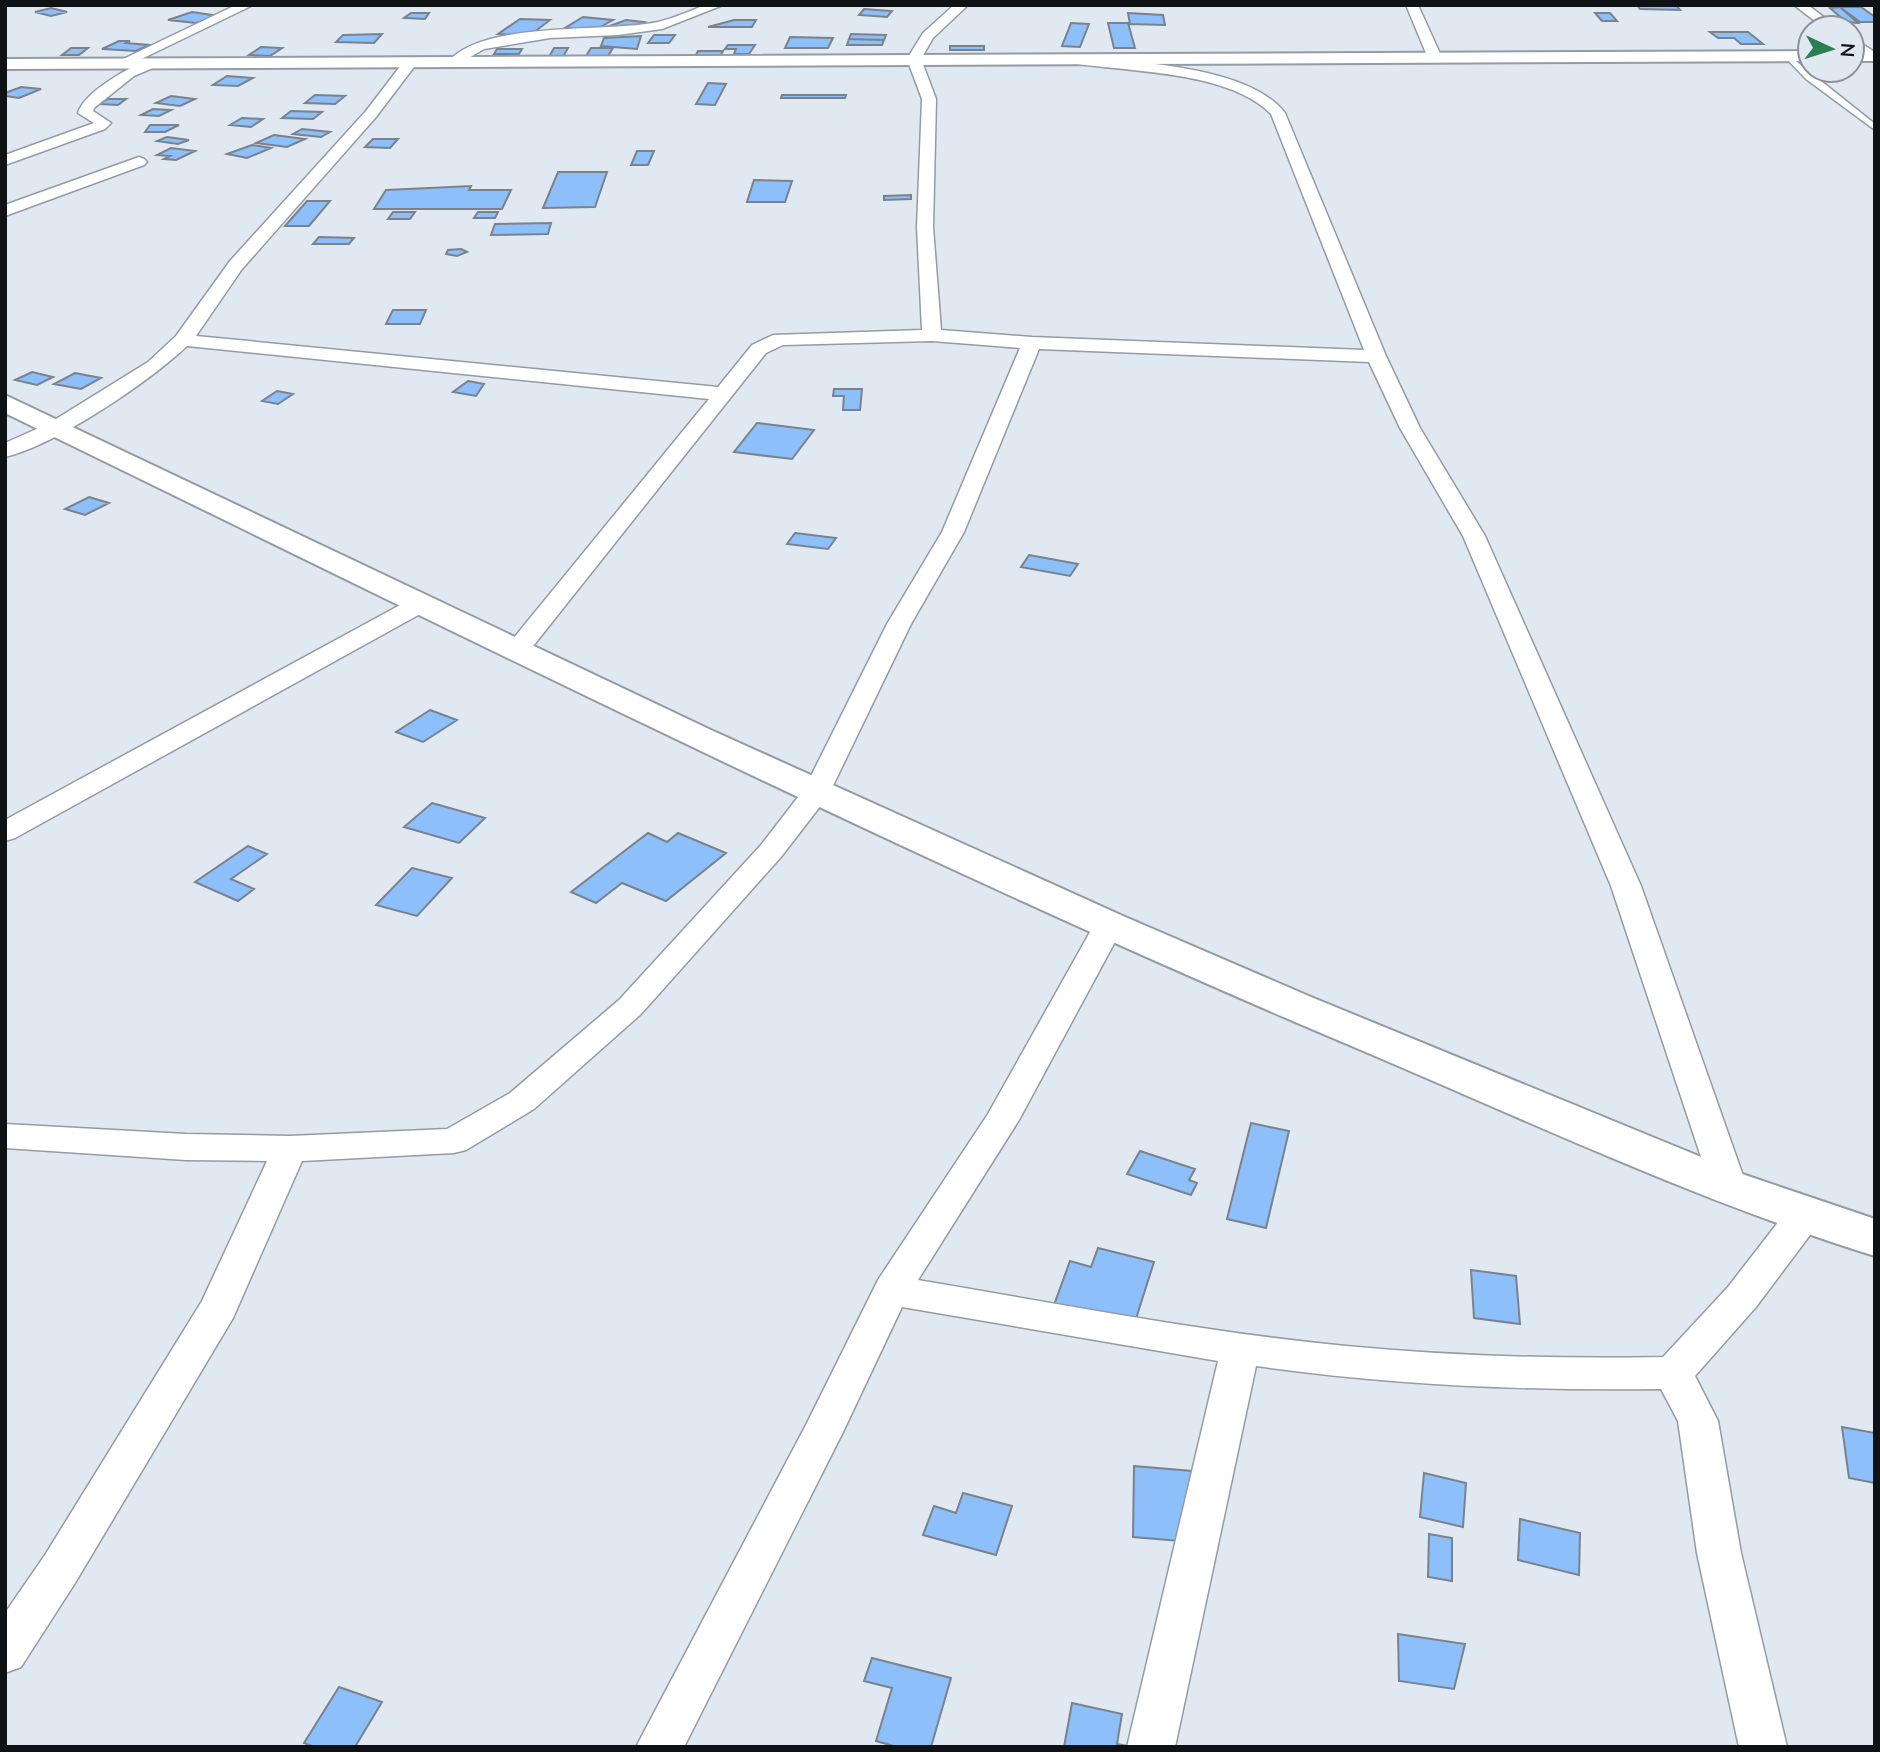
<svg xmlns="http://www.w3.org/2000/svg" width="1880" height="1752" viewBox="0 0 1880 1752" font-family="Mulish,sans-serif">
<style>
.building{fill:#8dbffb;stroke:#7b828b;stroke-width:2}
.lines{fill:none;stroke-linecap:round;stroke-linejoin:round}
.lane-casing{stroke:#939ba4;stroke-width:3}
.street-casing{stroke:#939ba4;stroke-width:3}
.secondary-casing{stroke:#939ba4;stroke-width:4}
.primary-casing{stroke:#939ba4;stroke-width:4}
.lane{fill:#fff;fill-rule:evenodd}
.street{fill:#fff;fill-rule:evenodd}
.secondary{fill:#fff;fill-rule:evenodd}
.primary{fill:#fff;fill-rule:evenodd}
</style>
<rect width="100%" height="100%" fill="#e0e8f2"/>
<path class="building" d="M1637,5H1676L1680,10L1640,9Z
M1840,7H1861L1875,17V22H1860Z
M1840,7L1858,23L1846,22L1830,8Z
M51,8L67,12L51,16L35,12Z
M864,9L892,11L887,17L859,15Z
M192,12L219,16L196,23L168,20Z
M411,13H429L425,19L404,18Z
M1128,13L1163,15L1165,25L1130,24Z
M1595,13H1610L1617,21H1602Z
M583,17L613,20L595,30L565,28Z
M520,19L550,20L529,36L498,34Z
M626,20L644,22L625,30L607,27Z
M734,20H756L752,27H708Z
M1071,23L1089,24L1080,47L1062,46Z
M1108,23H1128L1135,48H1114Z
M1710,32H1748L1763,44H1741L1734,38H1718Z
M382,34L374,43L336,42L343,35Z
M851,34L886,35L884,40L849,39Z
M654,35H675L669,43H648Z
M641,36L637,49L601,46L604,38Z
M790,37L833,38L828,48H785Z
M849,39L884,40L882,45H847Z
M119,41H130L126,43L149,45L136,51L102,49Z
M728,45H755L749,54H734L736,49H725Z
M950,46H984V50H950Z
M261,47L282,48L270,56L249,55Z
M71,48H88L79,55H62Z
M554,48H568L563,57H549Z
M591,48H613L608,56H586Z
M497,49H522L519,54H494Z
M698,51H723L721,55H696Z
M227,76L253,78L238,86L213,85Z
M708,83L726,84L715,105L696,104Z
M21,87L41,89L19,98L5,96V93Z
M315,95L345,96L335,104L305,103Z
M782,95H846L845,98H781Z
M171,96L195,99L180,106L156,103Z
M108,99H126L118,105L99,104Z
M153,109L171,110L159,116L141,115Z
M291,111L322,112L313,119L282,118Z
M242,118L263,119L251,127L230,125Z
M150,125H179L165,132H145Z
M302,129L330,132L321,137L293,134Z
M274,135L305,139L287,147L256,143Z
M167,137L189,140L178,144L157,141Z
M373,139H398L390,148L365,147Z
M252,145L271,148L247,158L227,154Z
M171,148L195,151L176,160L164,159L170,156L157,155Z
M637,151H654L648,165H631Z
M558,172H607L595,207L543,208Z
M754,180L792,181L785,202H747Z
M471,186L469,190H511L502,209H374L386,190Z
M911,195V199L884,200V196Z
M307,201H330L309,226H285Z
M393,212H415L410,219H388Z
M478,212H498L495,218H474Z
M551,223L548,234L491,235L495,224Z
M319,237L354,238L349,244H313Z
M461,249L467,252L457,256L446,254L448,250Z
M393,310H426L420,324H386Z
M32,372L53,377L37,385L15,380Z
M75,373L101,378L81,389L54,384Z
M468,381L484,384L476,396L453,392Z
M834,389H862L860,410H843L844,396H833Z
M277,391L293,394L278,404L262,401Z
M757,423L814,430L792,459L734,452Z
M89,497L109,503L85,515L65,509Z
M795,533L836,538L828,549L787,544Z
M1029,555L1078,564L1070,576L1021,567Z
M430,710L457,720L423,742L396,732Z
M432,803L485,818L459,843L404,827Z
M648,833L667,842L678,833L726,853L666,901L622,883L596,903L571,892Z
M248,846L267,854L231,879L254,889L238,901L195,882Z
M412,868L452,878L417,916L376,905Z
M1251,1123L1289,1131L1266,1228L1227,1219Z
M1140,1151L1195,1169L1189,1180L1197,1183L1191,1195L1127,1174Z
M1098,1248L1154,1262L1134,1325L1054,1305L1070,1261L1091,1267Z
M1471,1270L1516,1276L1520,1324L1474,1318Z
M1842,1427L1875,1433V1483L1849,1478Z
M1134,1466L1192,1471V1542L1133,1537Z
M1424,1473L1466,1483L1463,1527L1420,1517Z
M963,1493L1012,1506L996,1555L923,1535L934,1506L956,1513Z
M1520,1519L1580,1533L1579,1575L1518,1560Z
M1429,1534L1452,1538V1581L1428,1577Z
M1398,1634L1465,1644L1454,1689L1399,1681Z
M872,1658L951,1678L931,1747H897L876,1741L892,1688L864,1681Z
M339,1687L382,1702L355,1747H314L304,1743Z
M1072,1703L1122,1714L1117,1744L1133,1747H1064Z"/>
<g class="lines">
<defs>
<path id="lane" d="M1787,54L1875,124V130L1806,79L1785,57Z"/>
<path id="street" d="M236,5H253L127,66L122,67L115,63Z
M705,5H723L662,29L618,35L550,38L484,49L455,66L448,62C484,20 605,33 658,22C674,18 690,11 705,5Z
M954,5H968L933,38L921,59L936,99L933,227L941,330L1032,337L1364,350L1271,114C1230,72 1135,72 1078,64L1071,60L1078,56C1135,63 1248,65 1285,113L1386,356L1420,428L1485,536L1641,886L1747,1187L1742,1196L1729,1200L1716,1196L1711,1187L1611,886L1463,536L1400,428L1369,362L1039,349L964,532L911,624L828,796L781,857L641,1014L534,1109L466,1150L454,1153L302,1161L233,1318L75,1583L21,1667L5,1673V1613L45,1555L202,1301L267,1161L186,1160L5,1148V1124L186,1134L290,1136L447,1129L510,1093L619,1000L761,845L805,788L887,624L942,532L1020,348L932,341L783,345L766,353L526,655L517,658L508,655L504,650L508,645L709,399L187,346C149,382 56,445 5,457V443L48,424L148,362L176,336L230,261L366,111L405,60L410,59L417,63L376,117L242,269L196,336L718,387L752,345L773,335L922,330L917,227L922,99L907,59L923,33Z
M1406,5H1418L1442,58L1440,61L1435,62L1428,58Z
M1794,5H1808L1838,28H1824Z
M1852,38L1875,52V59H1867L1852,48Z
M150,60L157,64L155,67L134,76L94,108L93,111L111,123L105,129L5,165V155L94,123L78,113C84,92 130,66 150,60Z
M139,157L144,159L147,162L144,165L5,216V205Z
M422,596L431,598L434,603L431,608L15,838L5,841V820L413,598Z
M1109,915L1120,918L1124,925L1019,1120L918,1280C1060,1304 1202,1332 1346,1346C1451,1356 1557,1359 1663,1357L1728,1287L1793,1203L1806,1200L1819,1203L1824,1213L1819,1223L1756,1307L1695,1376L1718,1421L1741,1553L1787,1747H1739L1697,1553L1678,1421L1661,1389C1526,1391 1391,1385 1256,1366L1175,1747H1127L1218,1361L902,1307L843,1432L684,1747H636L807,1423L878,1280L988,1114L1094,925L1098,918Z"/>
<path id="secondary" d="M5,395L711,730L1123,916L1311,997L1745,1175L1875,1219V1256C1701,1202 1535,1124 1368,1053C905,858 456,632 5,413Z"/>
<path id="primary" d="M1810,51V61L5,69V59Z
M1852,51H1875V61H1852Z"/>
</defs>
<use href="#lane" class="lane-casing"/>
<use href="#street" class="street-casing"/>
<use href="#secondary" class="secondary-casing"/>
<use href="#primary" class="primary-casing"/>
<use href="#lane" class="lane"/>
<use href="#street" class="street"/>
<use href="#secondary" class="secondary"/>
<use href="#primary" class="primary"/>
</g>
<rect width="1880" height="1752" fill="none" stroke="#0f1215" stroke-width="14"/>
<g transform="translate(1831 49) rotate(94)"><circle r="33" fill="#e0e8f2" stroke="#8c929a" stroke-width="2"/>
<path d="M0-5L12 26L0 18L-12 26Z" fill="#2b8053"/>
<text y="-10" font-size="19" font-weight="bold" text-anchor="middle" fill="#0f1215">N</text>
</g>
</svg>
